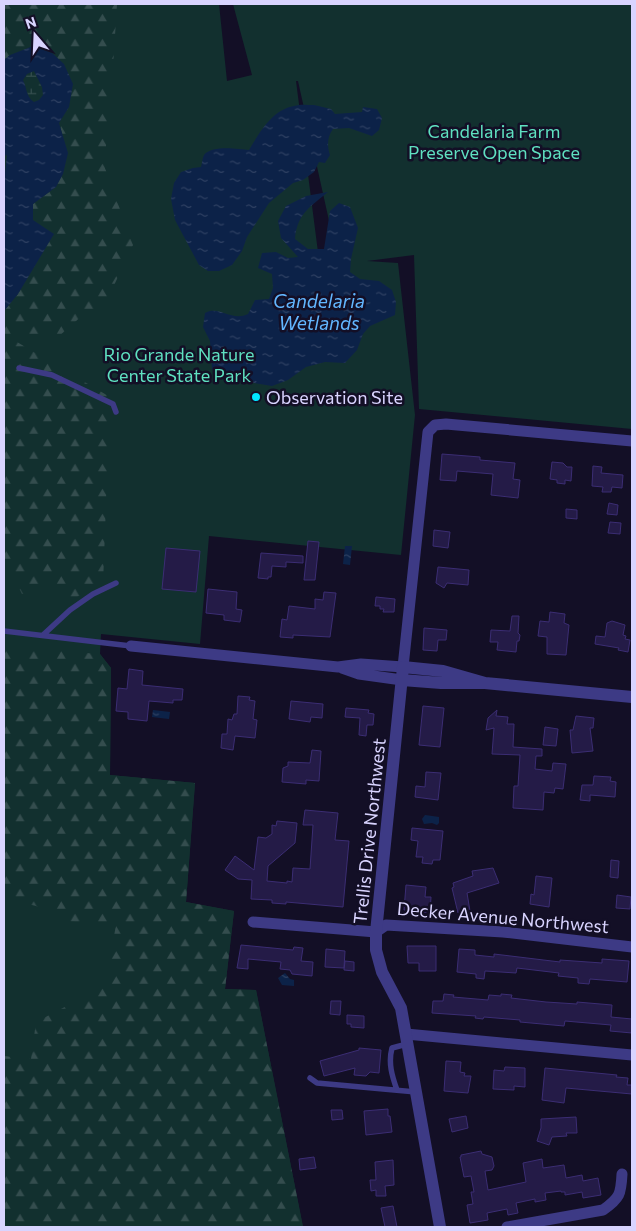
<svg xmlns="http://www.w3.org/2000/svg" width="636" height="1231" viewBox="0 0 636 1231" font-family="Commissioner,sans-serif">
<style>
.green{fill:#12302f;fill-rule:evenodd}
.forest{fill:url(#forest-firs)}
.wetland{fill:url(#wetland-marsh)}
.water{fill:url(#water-ripples);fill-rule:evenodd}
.building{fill:#241b47;stroke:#3b2d73}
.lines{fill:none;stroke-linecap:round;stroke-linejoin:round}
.service{stroke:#3d3a85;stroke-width:5.5}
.minor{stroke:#3d3a85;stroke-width:11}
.tertiary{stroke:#3d3a85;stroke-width:12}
.poi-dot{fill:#00e5ff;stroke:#130f26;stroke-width:2}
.labels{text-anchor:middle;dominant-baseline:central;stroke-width:5;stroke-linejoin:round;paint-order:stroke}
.park-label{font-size:18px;fill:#5fe0c0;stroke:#130f26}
.poi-label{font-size:18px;fill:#d9d4ff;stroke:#130f26;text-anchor:start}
.street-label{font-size:18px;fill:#d9d4ff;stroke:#130f26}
.water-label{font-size:19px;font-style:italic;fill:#62b6ff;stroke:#130f26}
</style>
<defs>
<pattern id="forest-firs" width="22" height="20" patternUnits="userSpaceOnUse" patternTransform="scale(1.25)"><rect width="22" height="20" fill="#12302f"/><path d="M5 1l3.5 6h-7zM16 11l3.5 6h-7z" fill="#344d4e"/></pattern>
<pattern id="wetland-marsh" width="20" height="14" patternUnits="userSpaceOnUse" patternTransform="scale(1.25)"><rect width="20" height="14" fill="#12302f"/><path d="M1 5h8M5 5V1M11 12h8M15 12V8" fill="none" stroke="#344d4e"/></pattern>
<pattern id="water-ripples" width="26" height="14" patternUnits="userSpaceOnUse" patternTransform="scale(1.25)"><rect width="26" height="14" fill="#0c2248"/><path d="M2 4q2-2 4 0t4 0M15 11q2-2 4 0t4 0" fill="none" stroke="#2f4163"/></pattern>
</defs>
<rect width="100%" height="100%" fill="#130f26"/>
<path class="green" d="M4,4H219L227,81L252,75L233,4H632V429L419,409L414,255L367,261L398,263L415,415L401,555L209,536L200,644L101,634L100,654L111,668L110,775L195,783L186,902L234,911L225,989L256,990L303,1227H4ZM296,81H298L338,261L319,260Z"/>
<path class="forest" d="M4,4H117L111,98L107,125L105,168L133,245L100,315L84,314L58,337L22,339L4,335V311L18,294L53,234L33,220V204L56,187L68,153L59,123L69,107L52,53L33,46L10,55L4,60Z
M17,342L110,397L103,584L71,600L47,588L22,594L7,564L4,562V346Z
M4,647L100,654L111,668L110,775L195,783L186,902L234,911L225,989L256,990L303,1227H4V1056L31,1059L36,1022L105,986L116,925L63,921L36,906L4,898Z"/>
<path class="wetland" d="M34,71L42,87L43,95L39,100L34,102C26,97 27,88 23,80L27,74Z"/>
<path class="water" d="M33,46L52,53L64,64L73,84L69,107L59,123L68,153L63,174L56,187L33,204V220L54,234L18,294L4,311V182L7,155L4,156V60L10,55ZM34,71L42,87L43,95L39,100L34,102C26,97 27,88 23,80L27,74Z
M314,105L331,109L335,114L362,112L363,107L377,109L382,118L379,130L372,136L349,128L333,129C327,137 327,146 330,155L325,163L319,162L314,172L303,180L293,183L269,203L247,237L242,251L232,265L219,271H208L199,265L175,220L171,199L174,183L181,172L193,168L201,167C202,164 202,159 204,155C212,145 238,149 249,150C260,132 272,110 294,106C300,104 308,105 314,105Z
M328,192C310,207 297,214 295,239L308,249H324L330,211L339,203L350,207L358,228L351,259L350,272L360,279L379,281L392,290L396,302L395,315L370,326L363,334L357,350L345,363L325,362L306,367L288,380L272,386L224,378L212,369L210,341L203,327L205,313C219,305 231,322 248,314L255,300L269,299L273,288L272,274L258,268L262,253L276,252L288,258L298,257L281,238L278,221L286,206L306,196Z
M345,546H352L350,565L343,564Z
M153,710L170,712L169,719L152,717Z
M425,815L439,817V823L437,825L432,823L424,824L422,819Z
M285,973L290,979L294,980V986L282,985L278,978Z"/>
<path class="building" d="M442,454L480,457V460L515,463L513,479L520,480L518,498L491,495L493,474L457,471L456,481L440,480Z
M552,462L563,463L567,467H572L571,481L565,480V484L557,483V480L550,479Z
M593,466L602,467L601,473L623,475L622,488L612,487L611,492H602L603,487L592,486Z
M609,503L618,505L617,515L607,514Z
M566,509L577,510V519L566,518Z
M610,522L621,523L620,534L608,533Z
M434,530L450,532L448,548L433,546Z
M308,541L319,542L315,580H304Z
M166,548L200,551L196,592L162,589Z
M261,553L303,556V563L286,562V567L272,566L271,577H268V579L258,578Z
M438,567L469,570L468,585L447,583L444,588L436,583Z
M208,589L237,592L236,609L242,610L240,622L224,620V615L206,613Z
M324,592L336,593L330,637L293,635V638L280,637L282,619L287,620L289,606L315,609V599L323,600Z
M376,597L395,599L394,612H383L384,609H380V606H375Z
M550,612L565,614L564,623L569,625L566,655L547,654V637L538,636L540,621L549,622Z
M512,616H519L518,633L520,635L519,641H517L516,652L497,650L498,642H490L491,630L510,631Z
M612,621L625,625L623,635L626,636L625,639L630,640L628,652L618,650L619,648L595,644L596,636L605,637L607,623Z
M424,628L447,630L446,640H438L437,651L423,650Z
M129,669L143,671L142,685L183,689L182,700H173V703L149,701L147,721L128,719V712L116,711L118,688L127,689Z
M238,696L250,697L249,700L255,701L253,719L257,720L255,738L235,736L233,750L221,748L222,734H227L228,719L232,720L234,714H237Z
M291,701L323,704L322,718L311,717L310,722L289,719Z
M423,706L444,708L440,747L419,745Z
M346,708L369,710L368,713L374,714L373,725H367L366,736L359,735L360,718L345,717Z
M497,710L496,716L508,717L507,724H514L513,747L542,749V756H536L535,769L552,771L553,763L566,764L563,789L555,788L554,793L544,792L543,810L513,808L514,786H518L520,755L492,754L494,728L486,730L488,718Z
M576,716L594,718L593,728H590L593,751L572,753L570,730H573Z
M545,727L558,729L556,746L543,745Z
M312,750L321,751L319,781L306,780V784L282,782L283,768L288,766V762L310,763Z
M426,772L441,773L438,800L415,797L416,786L425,787Z
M594,776L611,777L610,781L616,782L615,797L590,795V801L580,800L582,785H593Z
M305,810L338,813L335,840L349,841L343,907L286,902V904L272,903V900L251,899L252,880L238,879L225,870L235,856L254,870L258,837L266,838L272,834V825L276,826L277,821L297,823L295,843L268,866L267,881L287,883V881L292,882L293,868L310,869L313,825H303Z
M412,828L443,831L440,860H433L432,864L422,863L423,857H416L418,841L411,840Z
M611,860L619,861L618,878L610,877Z
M493,868L499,883L467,893L470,911L458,913L452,888L454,887L453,883L473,876L472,871Z
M536,876L552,878L549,907L530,904L531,894L534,895Z
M406,885L426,887L425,897H431L430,913L404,910Z
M617,895L631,897L630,909L616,908Z
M241,945L293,950L294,947L303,948L301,961L313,962L312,976L292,974L290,970L280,969L281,962L248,959V969L237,968Z
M407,946H436V971H419V963H408Z
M326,949L345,951L344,968L325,967Z
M459,949L475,950V955L494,957V954L560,962V960L602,963V959L629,961L627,982L590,979L589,984L578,983V978L558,976L559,973L517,968L516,973L485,971L484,979L476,978V974L457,972Z
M345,961L354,962V971L344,970Z
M444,994L454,995L453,997L488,1000L489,995L501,996V994L512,995L511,998L546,1002L577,1004V1002L612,1005L611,1017L632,1019V1033L610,1031L611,1025L565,1021L564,1026L520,1022V1020L484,1017L483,1019L475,1018L476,1016L432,1013L433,1001H443Z
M331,1001H341L340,1015L330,1014Z
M347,1015L364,1016V1028L351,1027V1024H347Z
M359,1048L381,1050L379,1073L370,1072L366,1076L354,1075L355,1068L324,1076L320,1061L359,1050Z
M446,1061L461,1062L460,1072L465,1073L464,1076H471L468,1093L444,1091Z
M505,1067L525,1068V1087L514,1086V1090L493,1089L494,1070L504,1071Z
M545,1068L617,1075L616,1077L628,1078L627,1085H632V1094L566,1088L564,1103L542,1100Z
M388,1109V1116H390L392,1132L366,1135L364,1111Z
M331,1110H342L343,1119L332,1120Z
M466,1116L468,1128L452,1132L449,1119Z
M576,1117L577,1133H566L567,1136L552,1137L549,1145L537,1141L541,1128V1119Z
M481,1151L482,1154L492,1157L494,1166L492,1170L485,1171L488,1190L526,1182L523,1163L542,1159L543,1168L564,1165L566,1178L582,1175L583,1181L598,1178L601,1195L583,1198L582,1192L565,1195V1192H561V1191L545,1193L546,1200L535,1202V1199L516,1203L518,1213L508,1215L507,1209L487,1213L488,1220L470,1223L467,1205L473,1204L471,1192H474L471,1176L464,1177L460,1157H461V1155Z
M314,1157L316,1168L300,1170L299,1159Z
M393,1160L394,1185L385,1186L386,1196H376V1190L371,1191L370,1180H376L375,1162Z
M393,1206L397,1227H385L381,1208Z"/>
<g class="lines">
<path class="service" d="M19,368L52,375L113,404L116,412
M4,631L131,646
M43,635L70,610L93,594L116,583
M310,1078L317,1083L416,1092
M397,1090C392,1076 388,1063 392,1048L407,1044"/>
<path class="minor" d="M131,646L338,667L361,664L403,667L428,432L435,425L446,424L632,441
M342,668L359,674L402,680
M253,922L376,932L386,925L503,932L632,947
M406,1034L632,1055
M507,1227L603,1210C620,1198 621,1194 622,1174"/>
<path class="tertiary" d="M402,680L441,683H485L632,697
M440,1227L401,1008L382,972L376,950V932L403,667L443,671L485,683"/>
</g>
<circle class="poi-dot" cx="256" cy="397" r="5"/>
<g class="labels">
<g class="park-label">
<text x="494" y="131">Candelaria Farm<tspan x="494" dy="21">Preserve Open Space</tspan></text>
<text x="179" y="354">Rio Grande Nature<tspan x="179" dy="21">Center State Park</tspan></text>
</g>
<g class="poi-label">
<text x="266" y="397">Observation Site</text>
</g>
<g class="street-label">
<text transform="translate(369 831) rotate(-84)">Trellis Drive Northwest</text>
<text transform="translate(503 917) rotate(5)">Decker Avenue Northwest</text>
</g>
<g class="water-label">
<text x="319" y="300">Candelaria<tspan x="319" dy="22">Wetlands</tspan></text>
</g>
</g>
<rect width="636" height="1231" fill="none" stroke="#d9d4ff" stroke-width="10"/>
<g transform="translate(35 35) rotate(341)" stroke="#130f26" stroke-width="4" paint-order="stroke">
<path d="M0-4L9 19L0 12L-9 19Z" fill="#d9d4ff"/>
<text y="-8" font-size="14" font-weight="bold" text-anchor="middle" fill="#d9d4ff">N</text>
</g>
</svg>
